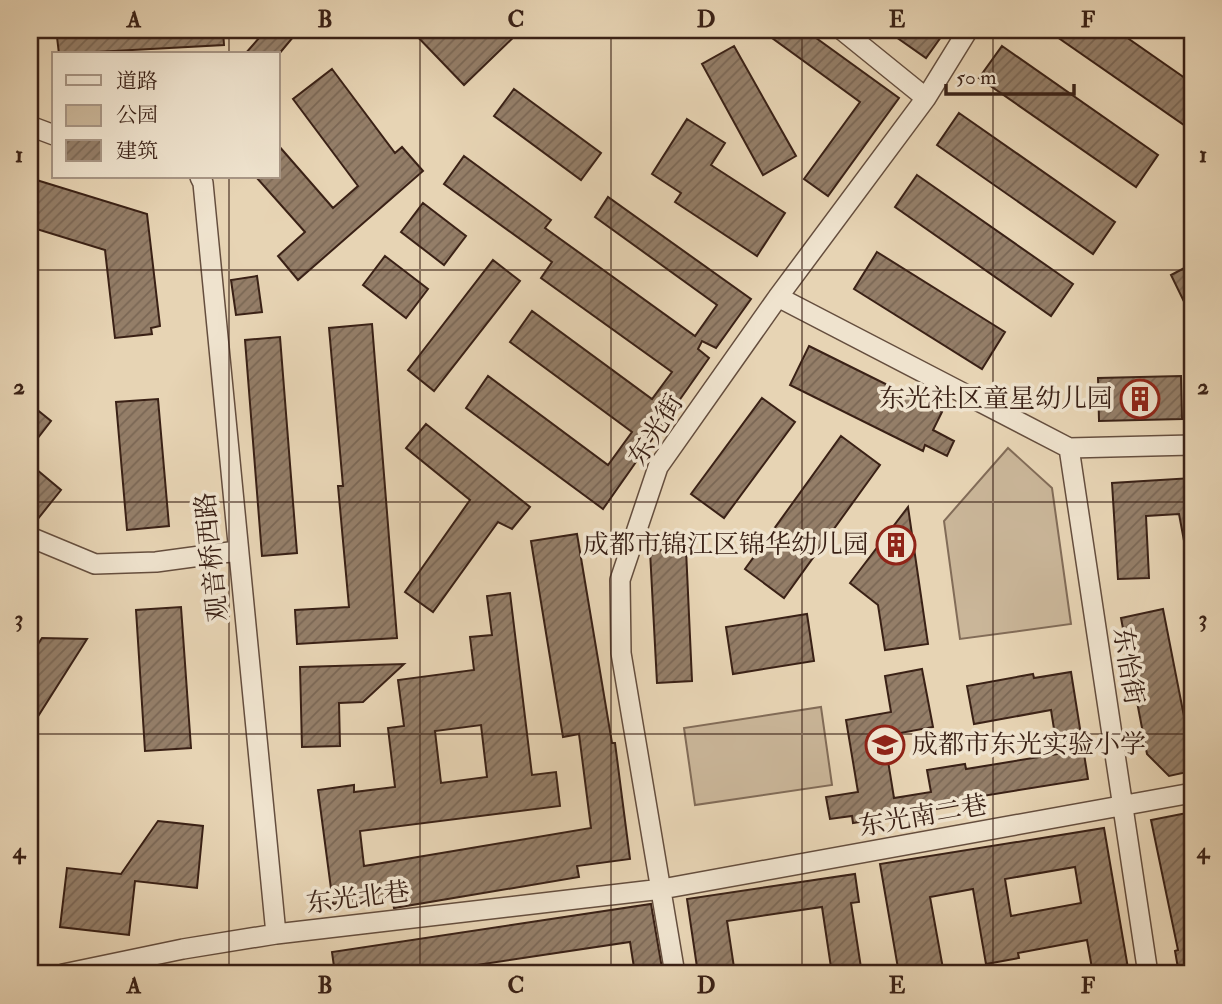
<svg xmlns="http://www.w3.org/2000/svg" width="1222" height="1004" viewBox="0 0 1222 1004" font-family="'IM FELL Double Pica','Noto Serif SC',serif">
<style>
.park{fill:#cab699;stroke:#826c58;stroke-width:2}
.building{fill:url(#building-hatch);stroke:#3a2116;stroke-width:2;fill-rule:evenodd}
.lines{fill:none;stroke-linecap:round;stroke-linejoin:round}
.minor-casing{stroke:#654e3e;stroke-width:22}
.minor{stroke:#efe3ce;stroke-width:19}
.grid{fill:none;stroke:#3a2116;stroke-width:2;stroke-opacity:0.55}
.labels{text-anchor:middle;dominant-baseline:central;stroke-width:7;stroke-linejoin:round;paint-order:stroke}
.poi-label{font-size:26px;fill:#3a2116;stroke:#efe3ce;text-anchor:end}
.street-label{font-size:26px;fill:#3a2116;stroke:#efe3ce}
.neatline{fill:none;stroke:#3a2116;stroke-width:2.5}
.grid-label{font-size:23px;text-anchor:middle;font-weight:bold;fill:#3a2116}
</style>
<defs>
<pattern id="building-hatch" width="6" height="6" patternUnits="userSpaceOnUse" patternTransform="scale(1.75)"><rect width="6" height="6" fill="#947e68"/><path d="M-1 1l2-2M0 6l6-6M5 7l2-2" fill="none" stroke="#7a6755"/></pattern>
</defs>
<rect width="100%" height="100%" fill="#e7d4b4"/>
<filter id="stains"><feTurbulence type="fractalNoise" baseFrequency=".00286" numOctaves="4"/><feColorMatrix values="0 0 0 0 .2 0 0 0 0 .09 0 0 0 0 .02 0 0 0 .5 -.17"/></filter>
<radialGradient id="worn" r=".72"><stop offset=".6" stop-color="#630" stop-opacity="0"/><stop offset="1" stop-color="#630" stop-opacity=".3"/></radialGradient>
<path class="park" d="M1008,448L1052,488L1071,624L960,639L944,521Z
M821,707L832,785L695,805L684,728Z"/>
<path class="building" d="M159,30H223L224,45L59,54L57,37Z
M266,30H299L279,54H245Z
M411,30H521L464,85Z
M761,30H805L899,98L828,196L804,179L860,102Z
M886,30H946L926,58Z
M1047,30H1116L1192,83V113L1184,125Z
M734,46L796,156L763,175L702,64Z
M1002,46L1158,155L1136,187L979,78Z
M332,69L395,153L402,147L423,171L298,280L278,256L305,232L256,177H278V145L333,208L358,186L293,99Z
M514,89L601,153L581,180L494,116Z
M959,113L1115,222L1093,254L937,145Z
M687,119L725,143L711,165L785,213L757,256L675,202L681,193L652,174Z
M464,156L551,220L545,228L695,336L717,305L595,217L608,197L751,299L716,348L702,341L698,349L709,358L603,509L466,408L488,376L608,465L632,432L510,342L532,311L652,399L672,372L541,278L552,262L444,184Z
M917,175L1073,284L1051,316L895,207Z
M30,178L147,214L160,326L151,328L152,334L115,338L105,250L30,227Z
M423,203L466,236L444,265L401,232Z
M877,252L1005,332L982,369L854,289Z
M385,256L428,289L406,318L363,285Z
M493,260L520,281L434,391L408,370Z
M1192,264V318L1171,275Z
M257,276L262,312L236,315L231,280Z
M372,324L397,638L297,644L295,610L349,607L338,486H343L329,328Z
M280,337L297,553L262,556L245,340Z
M809,346L942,412L933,430L954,441L947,456L925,445L923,451L790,385Z
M1181,376L1182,419L1099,421L1098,378Z
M762,398L795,422L724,518L691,494Z
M158,399L169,526L127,530L116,402Z
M30,404L51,421L30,448Z
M426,424L530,507L512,529L498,522L433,612L405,592L470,500L406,448Z
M841,436L880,465L784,598L745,569Z
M30,464L61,490L33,525H30Z
M1192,478V545L1185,546L1179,514L1146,516L1149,578L1118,579L1112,483Z
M908,507L928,644L885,650L878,605L850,583Z
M577,534L612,743H615L630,859L577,866L579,877L394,908L392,897L333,904L318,790L354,785V792L395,787L388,728L404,726L398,680L474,670L470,637L492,635L487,596L510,593L532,775L556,772L560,806L360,831L364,866L591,828L579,734L563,737L531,541ZM481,725L487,777L441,783L435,731Z
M686,549L692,681L657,683L650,551Z
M181,607L191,748L145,751L136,610Z
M1163,609L1189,742L1192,741V771L1169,776L1147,754L1121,618Z
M807,614L814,661L733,674L726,627Z
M42,638L87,639L30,729V656Z
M404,664L363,702L339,703L340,746L302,747L300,667Z
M922,669L933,727L884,736L894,798L931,792L927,770L965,764L966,769L1058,754L1051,710L974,724L967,686L1033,674L1034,678L1071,672L1088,779L970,798L971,803L853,823L852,816L830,819L826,797L858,792L846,720L891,712L885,676Z
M1192,812V974H1179L1175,951L1178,950L1151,820Z
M158,821L203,826L197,888L135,881L129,935L60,927L67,868L121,874Z
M1104,828L1129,974H1093L1087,940L1018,953L1019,958L986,964L973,889L930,897L944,974H899L880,864ZM1075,867L1081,903L1011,916L1005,879Z
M855,874L859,902L851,903L862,974H832L822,907L727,921L735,974H698L687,899Z
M651,904L663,974H635L630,942L417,974H335L332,952Z"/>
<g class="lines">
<defs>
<path id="minor" d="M842,30L926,98
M30,126L54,135
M200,177L203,183L276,934
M778,297L1069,448L1192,445
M1069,448L1148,974
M30,537L95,564L156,562L237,551
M63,974L183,949L276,934L662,889L1192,793
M675,974L621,653L620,580L658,467L778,297L926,98L968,30"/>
</defs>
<use href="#minor" class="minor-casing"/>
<use href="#minor" class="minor"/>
</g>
<path class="grid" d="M229,30V54M420,30V974M611,30V974M802,30V974M993,30V974M229,177V974M30,270H1192M30,502H1192M30,734H1192"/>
<defs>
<symbol id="building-ring" viewBox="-11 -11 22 22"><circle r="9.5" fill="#efe3ce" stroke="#8f2418" stroke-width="1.5"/><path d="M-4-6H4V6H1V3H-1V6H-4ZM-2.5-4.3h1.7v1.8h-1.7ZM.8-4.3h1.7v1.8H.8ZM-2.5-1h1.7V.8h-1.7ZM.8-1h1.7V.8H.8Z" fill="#8f2418"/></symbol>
<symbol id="school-ring" viewBox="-11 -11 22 22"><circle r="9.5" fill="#efe3ce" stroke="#8f2418" stroke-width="1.5"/><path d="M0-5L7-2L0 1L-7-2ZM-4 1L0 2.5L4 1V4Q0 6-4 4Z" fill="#8f2418"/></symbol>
</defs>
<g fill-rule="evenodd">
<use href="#building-ring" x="1118" y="377" width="44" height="44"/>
<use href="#building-ring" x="874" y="523" width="44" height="44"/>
<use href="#school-ring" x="863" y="723" width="44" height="44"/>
</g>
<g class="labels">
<g class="poi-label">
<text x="1113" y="399">东光社区童星幼儿园</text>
<text x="869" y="545">成都市锦江区锦华幼儿园</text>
<text x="912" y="745" text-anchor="start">成都市东光实验小学</text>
</g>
<g class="street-label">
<text transform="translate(656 430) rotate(-58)">东光街</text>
<text transform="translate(212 557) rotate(-96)">观音桥西路</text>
<text transform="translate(1128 666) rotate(81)">东怡街</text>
<text transform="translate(923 816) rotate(-10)">东光南二巷</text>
<text transform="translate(358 898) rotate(-7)">东光北巷</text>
</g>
</g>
<rect width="1222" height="1004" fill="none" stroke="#e7d4b4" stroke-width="77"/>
<rect x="52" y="52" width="228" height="126" fill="#efe3ce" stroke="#a79584" stroke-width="2"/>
<rect x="66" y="75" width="35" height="10" fill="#efe3ce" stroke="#a79584" stroke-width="2"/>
<text x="116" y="88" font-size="21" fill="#3a2116">道路</text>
<rect x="66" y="105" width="35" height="21" fill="#cab699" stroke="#a79584" stroke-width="2"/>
<text x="116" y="122" font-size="21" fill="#3a2116">公园</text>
<rect x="66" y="140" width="35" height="21" fill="url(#building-hatch)" stroke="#a79584" stroke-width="2"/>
<text x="116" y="158" font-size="21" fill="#3a2116">建筑</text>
<path d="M946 84v10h128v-10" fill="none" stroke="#3a2116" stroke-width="3.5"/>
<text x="956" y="84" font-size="21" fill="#3a2116" stroke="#efe3ce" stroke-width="5" paint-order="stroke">50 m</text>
<rect x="38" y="38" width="1146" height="927" class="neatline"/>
<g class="grid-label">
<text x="134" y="27">A</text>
<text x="325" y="27">B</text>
<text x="516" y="27">C</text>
<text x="706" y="27">D</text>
<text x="897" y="27">E</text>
<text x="1088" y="27">F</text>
<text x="19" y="162">1</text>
<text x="1203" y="162">1</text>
<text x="19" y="394">2</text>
<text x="1203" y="394">2</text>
<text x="19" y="626">3</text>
<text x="1203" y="626">3</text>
<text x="19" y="858">4</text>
<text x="1203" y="858">4</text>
<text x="134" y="993">A</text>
<text x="325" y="993">B</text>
<text x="516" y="993">C</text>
<text x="706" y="993">D</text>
<text x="897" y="993">E</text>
<text x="1088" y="993">F</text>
</g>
<rect width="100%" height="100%" filter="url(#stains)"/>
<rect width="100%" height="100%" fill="url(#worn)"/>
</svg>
